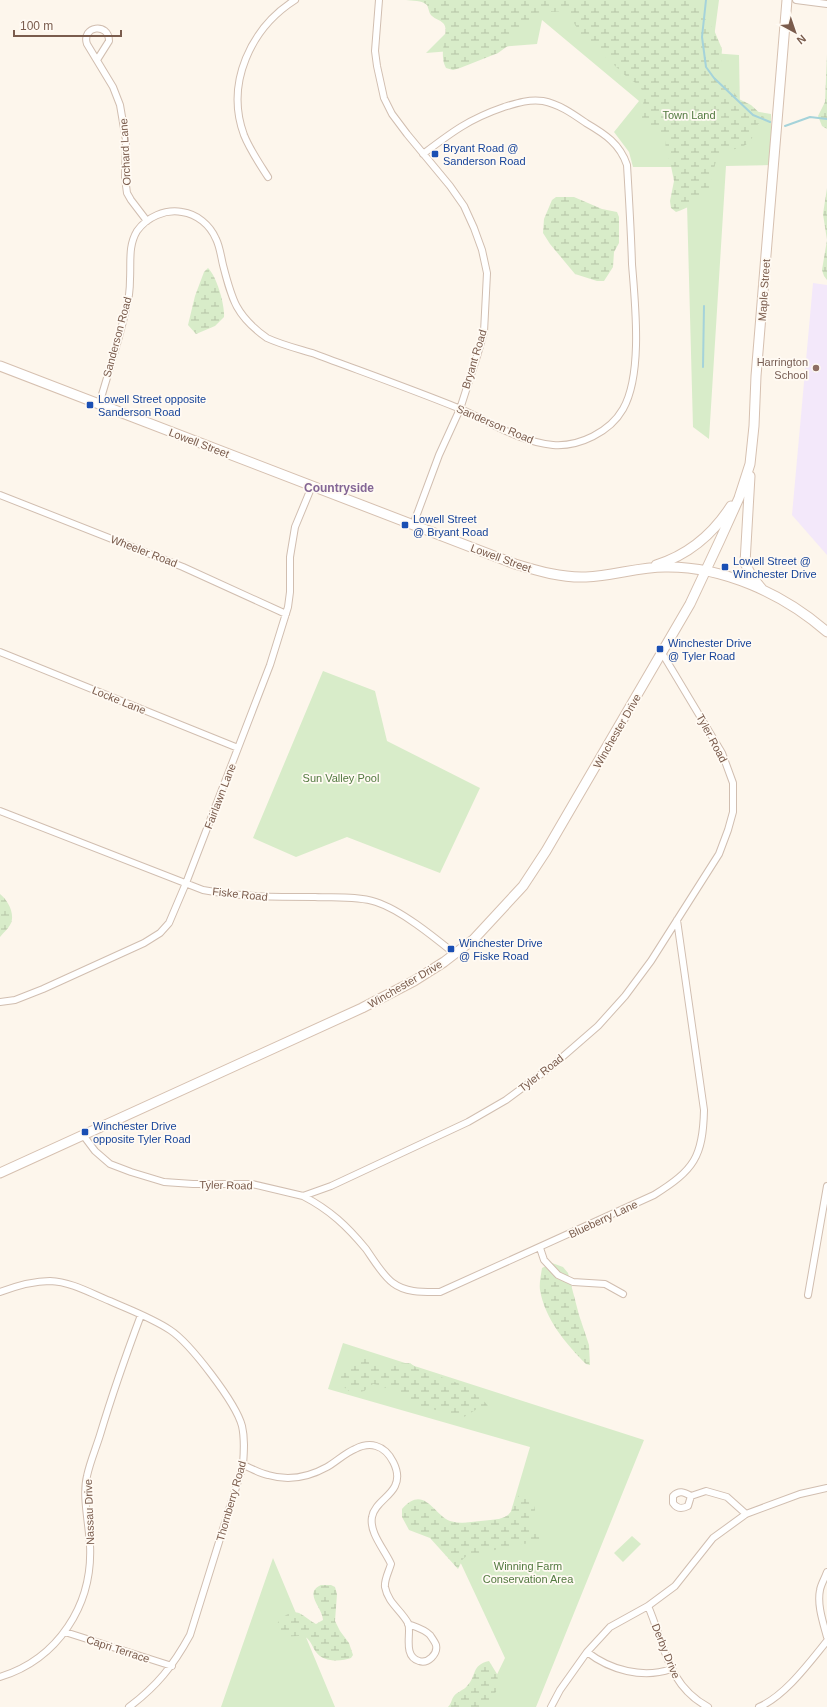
<svg xmlns="http://www.w3.org/2000/svg" width="827" height="1707" viewBox="0 0 827 1707" font-family="Arial,sans-serif">
<style>
.education{fill:#f3e8fa}
.green{fill:#d8ecc9}
.wetland{fill:url(#wetland-marsh)}
.lines{fill:none;stroke-linecap:round;stroke-linejoin:round}
.stream{stroke:#a5d3da;stroke-width:2}
.street-casing{stroke:#d1beb0;stroke-width:8}
.secondary-casing{stroke:#d6c0b0;stroke-width:11}
.street{stroke:#fff;stroke-width:6}
.secondary{stroke:#fff;stroke-width:9}
.transit-dot{fill:#1a4fb4;stroke:#fffaf3;stroke-width:1.5}
.education-dot{fill:#8d6e63;stroke:#fffaf3;stroke-width:1.5}
.labels{text-anchor:middle;dominant-baseline:central;stroke-width:3.5;stroke-linejoin:round;paint-order:stroke}
.park-label{font-size:11px;fill:#537a41;stroke:#fffaf3}
.transit-label{font-size:11px;fill:#164399;stroke:#fffaf3;text-anchor:start}
.street-label{font-size:11px;fill:#7a5c4d;stroke:#fffaf3}
.education-label{font-size:11px;fill:#785e54;stroke:#fffaf3;text-anchor:end}
.neighbourhood-label{font-size:12px;font-weight:bold;fill:#846695;stroke:#fffaf3}
</style>
<defs>
<pattern id="wetland-marsh" width="20" height="14" patternUnits="userSpaceOnUse"><rect width="20" height="14" fill="#d8ecc9"/><path d="M1 5h8M5 5V1M11 12h8M15 12V8" fill="none" stroke="#b4c2a5"/></pattern>
</defs>
<rect width="100%" height="100%" fill="#fdf6ec"/>
<path class="education" d="M813,283L827,285V555L792,515Z"/>
<path class="green" d="M479,0H719L712,53L739,55L740,109L771,114V165L726,166L709,439L693,427L686,167H633L629,152L614,132L639,101L542,20L537,44L426,53Z
M323,671L375,691L387,741L480,788L440,873L347,837L296,857L253,838Z
M343,1343L644,1440L536,1707H453L489,1691L505,1658L443,1525L509,1518L530,1447L328,1389Z
M632,1536L641,1544L623,1562L614,1553Z
M273,1558L335,1707H221Z"/>
<path class="wetland" d="M406,0H691L695,2L701,1L699,6V11L714,30L722,49L720,75L739,99L751,105L764,117L765,120C751,126 757,132 750,141C743,150 728,148 720,156C716,159 715,165 714,169C711,176 711,184 708,190C702,202 687,208 676,212L671,208L670,201L674,181L670,161L665,150L666,140L645,123L642,118L644,94L639,85L629,79L581,34L566,11L536,13L532,15V22C526,27 517,26 511,31L509,45L498,53L460,68L453,70L446,68C437,52 451,30 443,23C440,20 435,19 432,16C429,14 429,9 427,5C422,0 412,1 406,0Z
M827,54V129L822,126L818,116L825,102Z
M827,188V280L824,276L822,270L827,240L823,214Z
M556,197H574L602,209L617,212L619,217V243L614,252L613,267L604,281H597L575,274L550,244L543,233L544,219L552,200Z
M208,268C217,277 225,305 224,317L215,326L196,334L188,325L195,296L204,272Z
M0,894C8,900 16,915 10,925C8,929 3,933 0,937Z
M552,1263L563,1267L568,1273L579,1315L589,1345L590,1365L586,1364C566,1344 545,1319 540,1290C539,1283 541,1275 542,1268Z
M361,1357H368L381,1367L385,1368L399,1364L410,1363L418,1369L469,1387L475,1394L487,1404L488,1407L486,1409H477L464,1417C448,1412 431,1410 415,1404C400,1398 389,1386 373,1384L364,1391L353,1394C329,1379 342,1367 361,1357Z
M522,1493C528,1500 538,1503 534,1515C532,1519 530,1520 530,1524L541,1533L543,1538L542,1542L513,1545L495,1550L468,1555L463,1559L458,1569L430,1538L409,1530L402,1517V1509C424,1484 433,1514 450,1521C461,1525 491,1522 502,1518C518,1512 511,1500 522,1493Z
M321,1585H331L335,1587L337,1594L335,1621L340,1631L349,1643L353,1655L351,1658C340,1662 323,1662 316,1652C312,1647 311,1640 305,1637C292,1633 283,1644 277,1624C281,1617 291,1610 299,1613C305,1616 310,1621 316,1624L323,1620C323,1608 303,1593 321,1585Z
M489,1661L497,1674L499,1687L486,1707H448C452,1703 451,1700 454,1696C457,1692 464,1690 467,1686C477,1676 471,1665 489,1661Z"/>
<g class="lines">
<path class="stream" d="M706,0L702,37L706,67L714,78L753,115L770,122
M785,126L810,117L827,119
M703,367L704,306"/>
<defs>
<path id="street" d="M379,0L375,51L377,66L384,98L392,114L407,134L450,186L464,206L474,228L482,250L487,273L484,332L478,353L460,409L439,455L413,525
M796,0L827,4
M97,60L109,41C109,22 81,26 87,44L113,87L120,105L126,140L125,178L127,193L131,200L147,221
M268,177C259,163 250,150 244,135C225,83 251,28 295,0
M99,405C108,373 119,341 126,309C129,299 130,289 130,279C131,262 128,246 137,231C147,217 165,209 182,212C197,214 210,225 216,239C220,247 221,257 223,265C232,300 236,316 267,338C282,345 299,349 315,354C363,372 411,389 458,408C489,421 519,442 553,445C579,447 610,432 623,409C643,374 635,303 632,264C631,231 629,198 627,165C620,144 605,134 586,123C573,114 559,104 543,101C529,99 517,103 504,107C469,119 452,132 423,154
M0,495L183,567L286,614
M0,652L238,748
M0,811L203,890C240,897 277,897 315,897C335,898 357,896 376,902C401,910 434,937 455,954
M0,1002L15,1000L43,989L144,943L160,933L169,923L186,883L270,665L288,607L290,592V557L295,527L312,486
M83,1135L95,1151L110,1164L131,1172L164,1182L193,1184H252L303,1196L331,1186L468,1122L506,1100L552,1066L598,1026L625,996L651,961L719,854L728,830L733,812V783L722,753L662,653
M303,1196C330,1210 347,1226 366,1249C373,1259 383,1276 393,1283C406,1293 424,1292 440,1292L654,1195C694,1170 703,1157 704,1110L677,920
M540,1248L544,1260L558,1275L573,1282L605,1284L623,1294
M0,1292C16,1286 33,1281 50,1281C72,1282 90,1293 110,1301C130,1310 152,1318 170,1330C190,1343 236,1403 242,1426C245,1439 244,1451 243,1465L190,1635C173,1666 157,1686 129,1707
M808,1295L827,1186
M243,1465C251,1468 259,1473 268,1475C288,1481 309,1477 327,1467C336,1462 345,1453 355,1449C361,1446 369,1444 376,1446C390,1450 402,1472 395,1486C390,1497 374,1504 372,1517C369,1533 385,1550 391,1564C389,1571 384,1580 385,1587C388,1603 401,1610 408,1623C412,1632 402,1656 419,1661C428,1664 438,1654 436,1645C435,1642 432,1638 430,1635C424,1629 416,1627 408,1624
M691,1496C684,1492 679,1490 673,1496V1503C677,1509 682,1509 688,1506L691,1496L706,1491L727,1497L746,1514
M827,1572C825,1578 821,1584 820,1590C817,1605 823,1622 827,1637
M648,1606C665,1645 667,1685 708,1707
M65,1632L172,1666
M587,1652C610,1670 643,1679 671,1669
M0,1677C58,1659 93,1605 90,1545C89,1524 82,1496 87,1476C90,1462 96,1448 100,1435C112,1395 126,1355 141,1315
M551,1707L560,1690L587,1652L610,1627L648,1606L675,1586L713,1538L746,1514L800,1494L827,1488
M759,1707C785,1696 809,1663 827,1641"/>
<path id="secondary" d="M0,366L515,564C538,571 562,578 586,577C613,576 638,567 665,567C723,566 784,594 827,632
M750,476L745,563L752,577L762,589
M656,565C688,555 713,534 731,506
M0,1173L362,1008L414,981L444,962L474,939L523,886L546,851L690,604L720,540L739,498L750,464L754,426L756,376L787,0"/>
</defs>
<use href="#street" class="street-casing"/>
<use href="#secondary" class="secondary-casing"/>
<use href="#street" class="street"/>
<use href="#secondary" class="secondary"/>
</g>
<g class="transit-dot">
<rect x="431" y="150" width="8" height="8" rx="2"/>
<rect x="86" y="401" width="8" height="8" rx="2"/>
<rect x="401" y="521" width="8" height="8" rx="2"/>
<rect x="721" y="563" width="8" height="8" rx="2"/>
<rect x="656" y="645" width="8" height="8" rx="2"/>
<rect x="447" y="945" width="8" height="8" rx="2"/>
<rect x="81" y="1128" width="8" height="8" rx="2"/>
</g>
<circle class="education-dot" cx="816" cy="368" r="4"/>
<g class="labels">
<g class="park-label">
<text x="689" y="115">Town Land</text>
<text x="341" y="778">Sun Valley Pool</text>
<text x="528" y="1566">Winning Farm<tspan x="528" dy="13">Conservation Area</tspan></text>
</g>
<g class="transit-label">
<text x="443" y="148">Bryant Road @<tspan x="443" dy="13">Sanderson Road</tspan></text>
<text x="98" y="399">Lowell Street opposite<tspan x="98" dy="13">Sanderson Road</tspan></text>
<text x="413" y="519">Lowell Street<tspan x="413" dy="13">@ Bryant Road</tspan></text>
<text x="733" y="561">Lowell Street @<tspan x="733" dy="13">Winchester Drive</tspan></text>
<text x="668" y="643">Winchester Drive<tspan x="668" dy="13">@ Tyler Road</tspan></text>
<text x="459" y="943">Winchester Drive<tspan x="459" dy="13">@ Fiske Road</tspan></text>
<text x="93" y="1126">Winchester Drive<tspan x="93" dy="13">opposite Tyler Road</tspan></text>
</g>
<g class="street-label">
<text transform="translate(125 152) rotate(-93)">Orchard Lane</text>
<text transform="translate(764 290) rotate(-86)">Maple Street</text>
<text transform="translate(117 337) rotate(-75)">Sanderson Road</text>
<text transform="translate(474 359) rotate(-73)">Bryant Road</text>
<text transform="translate(495 424) rotate(23)">Sanderson Road</text>
<text transform="translate(199 443) rotate(21)">Lowell Street</text>
<text transform="translate(144 551) rotate(21)">Wheeler Road</text>
<text transform="translate(501 558) rotate(20)">Lowell Street</text>
<text transform="translate(119 700) rotate(22)">Locke Lane</text>
<text transform="translate(617 731) rotate(-60)">Winchester Drive</text>
<text transform="translate(712 738) rotate(62)">Tyler Road</text>
<text transform="translate(220 796) rotate(-69)">Fairlawn Lane</text>
<text transform="translate(240 894) rotate(6)">Fiske Road</text>
<text transform="translate(405 984) rotate(-30)">Winchester Drive</text>
<text transform="translate(541 1073) rotate(-38)">Tyler Road</text>
<text transform="translate(226 1185) rotate(1)">Tyler Road</text>
<text transform="translate(603 1219) rotate(-25)">Blueberry Lane</text>
<text transform="translate(231 1501) rotate(-74)">Thornberry Road</text>
<text transform="translate(89 1512) rotate(-92)">Nassau Drive</text>
<text transform="translate(118 1649) rotate(18)">Capri Terrace</text>
<text transform="translate(666 1651) rotate(68)">Derby Drive</text>
</g>
<g class="education-label">
<text x="808" y="362">Harrington<tspan x="808" dy="13">School</tspan></text>
</g>
<g class="neighbourhood-label">
<text x="339" y="488">Countryside</text>
</g>
</g>
<g transform="translate(795 32) rotate(140)" stroke="#fffaf3" stroke-width="3" paint-order="stroke">
<path d="M0-3L7 15L0 10L-7 15Z" fill="#7a5c4d"/>
<text y="-6" font-size="11" font-weight="bold" text-anchor="middle" fill="#7a5c4d">N</text>
</g>
<path d="M14 30v6h107v-6" fill="none" stroke="#7a5c4d" stroke-width="2"/>
<text x="20" y="30" font-size="12" fill="#7a5c4d" stroke="#fffaf3" stroke-width="3" paint-order="stroke">100 m</text>
</svg>
